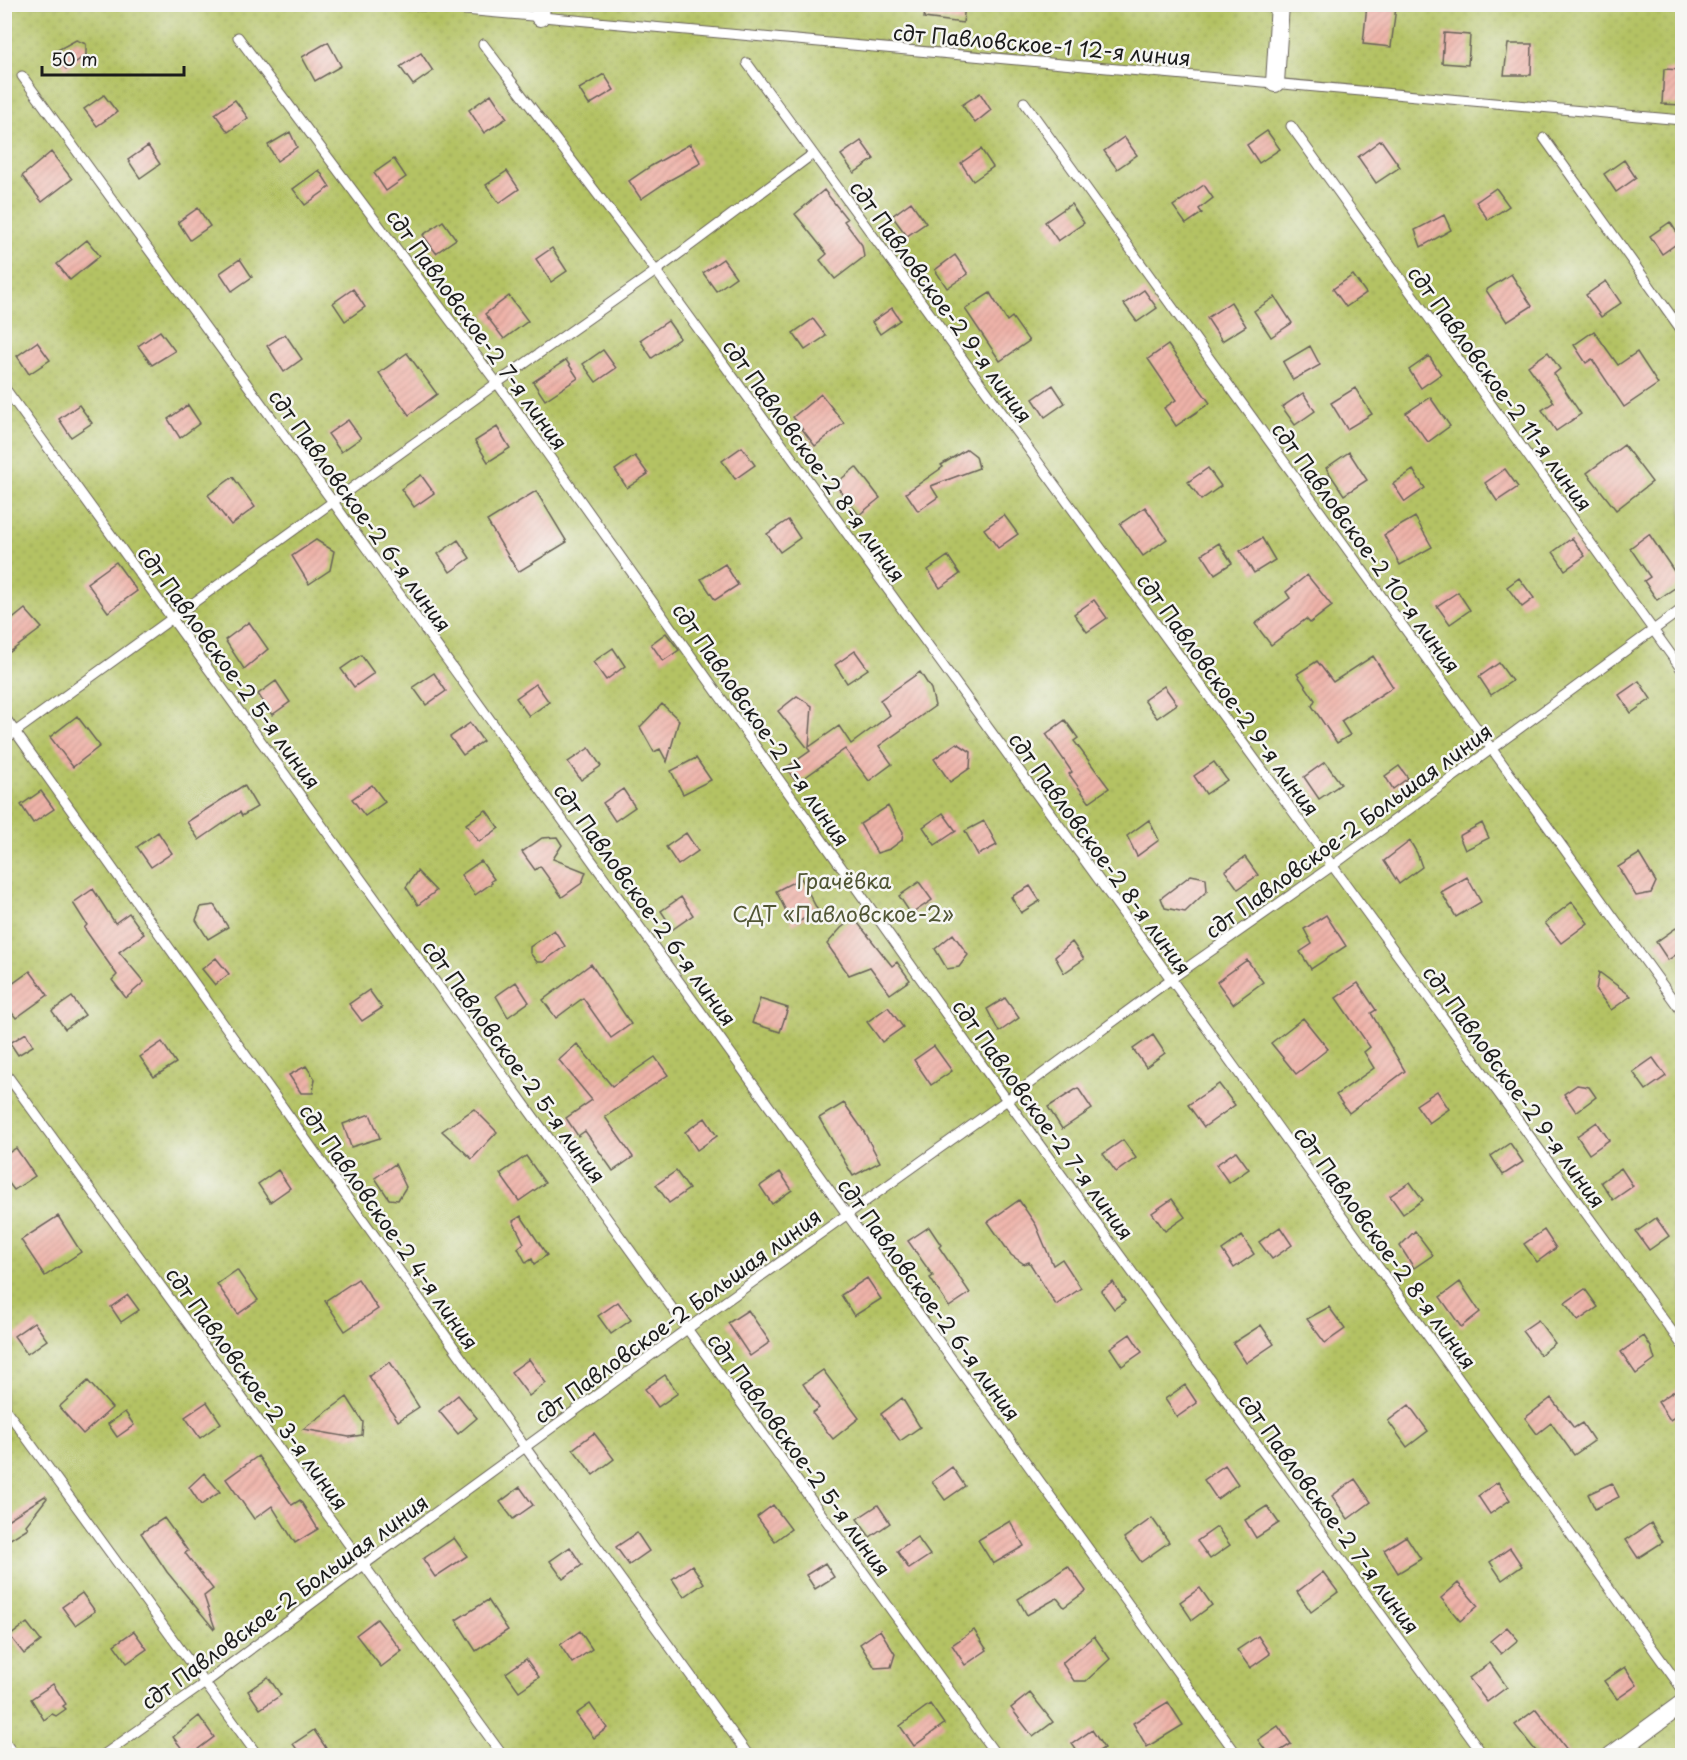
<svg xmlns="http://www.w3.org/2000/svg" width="1687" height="1760" viewBox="0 0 1687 1760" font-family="'Playpen Sans',sans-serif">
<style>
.park{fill:url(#park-dots);stroke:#686f40;stroke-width:1.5}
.building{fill:url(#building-hatch)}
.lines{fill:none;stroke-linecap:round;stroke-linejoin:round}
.service-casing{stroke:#686159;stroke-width:11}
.minor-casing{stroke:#686159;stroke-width:20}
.service{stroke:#fff;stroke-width:9}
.minor{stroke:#fff;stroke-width:18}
.labels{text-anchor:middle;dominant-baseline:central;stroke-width:5;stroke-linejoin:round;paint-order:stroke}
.street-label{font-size:21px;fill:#1c1c1c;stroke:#f6f6f2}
.park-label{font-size:21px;fill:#515635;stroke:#f6f6f2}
</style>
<defs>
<pattern id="park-dots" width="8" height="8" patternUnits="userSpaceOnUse" patternTransform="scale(1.5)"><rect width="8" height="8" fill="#b4c264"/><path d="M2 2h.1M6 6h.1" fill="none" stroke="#9aa656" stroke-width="1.8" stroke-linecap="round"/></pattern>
<pattern id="building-hatch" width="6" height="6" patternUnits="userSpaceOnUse" patternTransform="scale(1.5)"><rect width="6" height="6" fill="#efb3a9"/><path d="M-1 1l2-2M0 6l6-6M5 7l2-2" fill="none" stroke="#cc9991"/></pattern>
</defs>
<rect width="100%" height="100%" fill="#f6f6f2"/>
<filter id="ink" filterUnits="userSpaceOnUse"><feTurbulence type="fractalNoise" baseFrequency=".0167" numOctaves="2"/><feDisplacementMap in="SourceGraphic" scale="12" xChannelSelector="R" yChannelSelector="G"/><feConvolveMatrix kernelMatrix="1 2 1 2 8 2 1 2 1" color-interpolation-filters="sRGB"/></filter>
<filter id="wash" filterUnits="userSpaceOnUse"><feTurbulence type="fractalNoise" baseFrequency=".008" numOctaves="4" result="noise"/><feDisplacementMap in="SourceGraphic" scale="24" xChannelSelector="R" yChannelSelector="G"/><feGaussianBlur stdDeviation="1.35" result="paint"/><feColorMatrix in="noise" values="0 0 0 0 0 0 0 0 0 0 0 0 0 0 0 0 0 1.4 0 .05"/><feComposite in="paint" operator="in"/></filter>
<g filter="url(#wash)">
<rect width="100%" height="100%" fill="#f4e2ca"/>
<path class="park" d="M5,5H1682V1755L5,1756Z"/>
<g id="blocks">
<path class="building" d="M926,4H965L963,23L924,18Z
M1367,4L1396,7L1391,47L1363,44Z
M1444,33L1470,35L1468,65L1442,63Z
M76,40L86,44V55L66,69L54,52Z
M328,42L341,66L315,81L302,57Z
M1508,44H1532L1531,75H1504Z
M421,53L433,71L413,85L400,67Z
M1664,69L1683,70V105L1662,104Z
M604,74L614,90L589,105L579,89Z
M980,93L991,110L975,123L962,105Z
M491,94L507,118L484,133L469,110Z
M104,95L117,112L97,126L84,109Z
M235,100L248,118L228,132L215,114Z
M1267,131L1280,149L1259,163L1247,145Z
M290,132L297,147L277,161L268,145Z
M1124,137L1137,155L1117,169L1104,151Z
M1381,140L1400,167L1376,183L1358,157Z
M861,141L874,159L854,173L841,155Z
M690,144L701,163L668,181L641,199L629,181L651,166Z
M148,146L160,164L140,178L128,160Z
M981,149L993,167L973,181L961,163Z
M51,152L72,179L42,202L22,176Z
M394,159L406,177L386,191L374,173Z
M1624,160L1636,178L1616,192L1604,174Z
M319,170L330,187L305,205L293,189Z
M507,171L519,189L499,203L486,185Z
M1204,185L1213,198L1199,209L1202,213L1186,224L1173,206Z
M1496,188L1509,206L1488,220L1476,202Z
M824,190L847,219L844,221L862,245L864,257L835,279L820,260L827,254L795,214Z
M911,202L926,223L907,236L892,216Z
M1071,204L1084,223L1058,241L1045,222Z
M198,208L210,226L190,240L178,222Z
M1444,215L1451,230L1421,247L1415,230Z
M443,221L456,239L436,253L423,235Z
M1670,222L1682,240L1662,254L1650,236Z
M87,240L100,256L70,280L57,264Z
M552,248L567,271L551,282L536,259Z
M955,255L968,274L947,288L935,270Z
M240,259L252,277L232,291L220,273Z
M723,259L736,277L716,291L703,273Z
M1511,274L1532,306L1507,322L1486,290Z
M1353,275L1366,293L1346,307L1333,289Z
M1606,281L1621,303L1601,317L1586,295Z
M353,289L365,307L345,321L333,303Z
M1144,290L1157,308L1137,322L1124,304Z
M990,293L1007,321L1012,317L1029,341L1000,361L965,309Z
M509,296L528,321L504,339L485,314Z
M1275,297L1292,323L1271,337L1254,311Z
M1231,302L1246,326L1222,341L1207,318Z
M892,308L900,320L880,334L872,322Z
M813,319L826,336L805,350L793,333Z
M668,321L680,338L652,358L640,340Z
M160,331L175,351L152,365L138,346Z
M1594,331L1618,365L1637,352L1658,384L1624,407L1592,359L1586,363L1574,345Z
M285,334L302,359L284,372L267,346Z
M37,342L50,360L29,374L17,356Z
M1168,345L1210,403L1176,426L1164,408L1176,400L1148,359Z
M1310,346L1320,365L1293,380L1283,362Z
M603,350L616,368L596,382L583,364Z
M1548,352L1560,369L1554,374L1581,414L1556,431L1542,410L1554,402L1528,366Z
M407,353L437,394L409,415L379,373Z
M1429,356L1441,374L1421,388L1409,370Z
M566,360L578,378L545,400L533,382Z
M1053,385L1065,403L1045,417L1033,399Z
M1355,388L1372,414L1347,429L1331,403Z
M1303,393L1315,411L1295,425L1282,407Z
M821,394L844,423L815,446L793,417Z
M1430,397L1450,426L1428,442L1406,413Z
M79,405L92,423L71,437L59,419Z
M188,405L200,423L180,438L168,419Z
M348,420L361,438L341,452L328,434Z
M497,427L510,448L488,462L475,441Z
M1624,445L1652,482L1616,510L1587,473Z
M742,447L755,465L735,479L722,461Z
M967,449L976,456L979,468L931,486L938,497L918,511L906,493L943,467L941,465Z
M1349,452L1367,480L1344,495L1326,468Z
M635,456L648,474L627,488L615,470Z
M856,467L880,498L859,515L835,484Z
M1208,468L1221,486L1201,500L1188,482Z
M1505,469L1518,487L1497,501L1485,483Z
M1413,470L1425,488L1405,502L1393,484Z
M421,475L434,493L414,507L401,489Z
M233,477L255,507L231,525L208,495Z
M536,491L567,542L518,572L487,521Z
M1145,507L1167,539L1143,556L1120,524Z
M1004,515L1018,534L998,548L984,529Z
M1415,517L1432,547L1400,565L1384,535Z
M788,520L800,538L780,552L767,534Z
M1649,534L1682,583L1657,600L1644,581L1650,577L1630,548Z
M1262,538L1275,560L1254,573L1240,551Z
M1572,538L1585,556L1565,570L1553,552Z
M316,540L334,551L330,570L309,584L292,556Z
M458,540L470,558L450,572L438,554Z
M1219,543L1232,563L1215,574L1202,554Z
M948,556L960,574L940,588L928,570Z
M116,562L137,591L108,612L87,583Z
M725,564L738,585L715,600L701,579Z
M1307,575L1332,606L1310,623L1306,619L1271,645L1255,624L1290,598L1286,592Z
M1519,578L1534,598L1522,607L1507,587Z
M1458,592L1470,610L1450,624L1437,606Z
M1094,600L1107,618L1087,632L1074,614Z
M25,609L42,628L10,652L4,644V626Z
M249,622L268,649L244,669L225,640Z
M666,633L679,650L663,661L651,644Z
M613,648L625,666L606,680L593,662Z
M855,651L868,669L847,683L835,665Z
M361,655L374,673L354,687L341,669Z
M1373,656L1393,687L1341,721L1350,735L1337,743L1312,706L1315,700L1297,674L1317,661L1333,682Z
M1499,663L1512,681L1491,695L1479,677Z
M920,672L931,689L935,706L879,746L892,764L869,781L845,749L797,783L786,768L810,751L778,711L797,696L812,706L809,747L839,726L851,744L890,715L880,700Z
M434,673L446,691L426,705L413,687Z
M276,681L290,702L272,715L258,694Z
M1639,681L1651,699L1631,713L1619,695Z
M536,684L549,702L529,716L516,698Z
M1164,686L1177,704L1157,718L1144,700Z
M662,704L679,720L667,762L660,749L654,752L640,727Z
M77,716L100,746L73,767L50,737Z
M1065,720L1078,738L1074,741L1109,788L1089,802L1069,774L1072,772L1046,734Z
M470,723L483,741L463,755L450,737Z
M957,743L971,752L970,768L950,782L934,759Z
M589,748L601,766L581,780L568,762Z
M696,758L711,780L683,794L671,771Z
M1214,762L1227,780L1206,794L1194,776Z
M1325,762L1341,784L1319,799L1304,777Z
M1399,766L1408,778L1393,789L1385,776Z
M244,785L257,807L242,816L240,812L199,840L187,822Z
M372,785L385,802L365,816L352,799Z
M623,789L635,807L615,821L603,803Z
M41,791L54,809L33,823L21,805Z
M888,806L903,832L902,840L890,849L877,853L860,824Z
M486,810L499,828L479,842L466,824Z
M943,813L956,831L935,845L923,827Z
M1149,820L1159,840L1137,856L1127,836Z
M984,821L997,845L978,855L965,831Z
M1482,823L1489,838L1465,850L1459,836Z
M158,832L172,853L151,867L137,847Z
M686,833L698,851L678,865L666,847Z
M557,837L562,845L553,859L586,872L582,883L562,897L540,866L535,870L522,852L542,838Z
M1410,841L1417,853L1422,867L1399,884L1384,861Z
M1639,854L1656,882L1651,893L1636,896L1618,867Z
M1245,857L1258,875L1238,889L1225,871Z
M481,861L494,879L491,881L492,883L475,895L461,875Z
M417,871L436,891L418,905L406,887Z
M1191,875L1206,878L1207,891L1185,912L1165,908L1161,898Z
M1467,877L1481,902L1456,917L1441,892Z
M801,878L818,911L793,925L776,891Z
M919,882L932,900L911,914L899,896Z
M1030,886L1040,901L1021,913L1011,897Z
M93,889L115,923L129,913L144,934L119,952L144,982L126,998L112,980L117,975L84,928L87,925L73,903Z
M681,897L693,915L673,929L661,911Z
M1572,902L1588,923L1561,943L1545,923Z
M214,905L228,927L208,939L196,920L201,907Z
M1326,915L1346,946L1311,969L1300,952L1312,944L1304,929Z
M854,918L892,966L897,962L910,980L890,994L870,967L849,975L827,944L841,928Z
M1676,928L1683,937V950L1668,960L1656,942Z
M554,930L565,946L543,962H537L530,953V947Z
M953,934L968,955L959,967L947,969L935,949Z
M1072,942L1084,959L1064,973L1055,957Z
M216,958L229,974L215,985L202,969Z
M1247,960L1263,982L1233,1004L1217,982Z
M591,964L631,1024L611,1038L583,998L556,1018L543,1000Z
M30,971L48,995L16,1018L4,1003V990Z
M1599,972L1631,996L1611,1010L1596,990Z
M516,982L529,1002L508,1017L496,996Z
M1358,983L1376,1010L1371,1013L1405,1071L1349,1113L1336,1095L1374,1068L1364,1052L1370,1047L1336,998Z
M369,990L382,1008L362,1021L349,1004Z
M72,997L85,1015L65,1029L52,1011Z
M1005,998L1019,1018L999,1032L987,1009Z
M760,999L788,1008L780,1032L752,1023Z
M888,1007L903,1027L882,1042L867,1022Z
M1303,1018L1328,1049L1296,1074L1271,1043Z
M26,1033L33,1046L18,1055L10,1043Z
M1153,1035L1165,1053L1146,1067L1133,1049Z
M162,1042L176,1063L154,1077L140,1057Z
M577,1044L612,1086L655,1057L668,1075L605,1117L633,1157L613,1171L585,1131L578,1136L566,1118L592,1100L559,1060Z
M934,1046L952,1071L931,1085L914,1060Z
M1653,1058L1666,1076L1646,1090L1633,1072Z
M306,1066L315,1079L313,1093H301L289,1075Z
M1219,1084L1235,1105L1204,1127L1188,1105Z
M1577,1085L1589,1087L1596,1097L1576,1112L1564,1094Z
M1078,1088L1092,1109L1062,1129L1048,1107Z
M1437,1091L1449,1109L1429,1123L1416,1105Z
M844,1103L863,1130L880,1162L853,1176L819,1118Z
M474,1109L497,1132L472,1159L442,1131Z
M370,1114L380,1138L351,1147L343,1124Z
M705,1118L717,1136L697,1150L685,1132Z
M1597,1122L1609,1140L1589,1154L1577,1136Z
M1123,1140L1136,1158L1116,1172L1103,1154Z
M1510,1143L1523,1162L1503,1175L1491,1156Z
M16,1148L35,1176L14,1190L4,1177V1156Z
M1236,1151L1249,1169L1229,1183L1216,1165Z
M526,1156L545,1183L519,1201L500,1174Z
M395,1164L406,1187L398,1200L389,1199L375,1178Z
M1621,1168L1633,1186L1613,1200L1601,1182Z
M278,1170L290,1188L270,1202L258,1184Z
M676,1171L689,1189L669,1203L656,1185Z
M780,1172L792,1190L772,1204L760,1186Z
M1410,1182L1423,1200L1403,1214L1390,1196Z
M1172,1199L1185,1217L1165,1231L1152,1213Z
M1019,1200L1036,1225L1053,1265L1062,1259L1081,1288L1056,1305L1029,1262L1024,1264L1011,1255L988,1222Z
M58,1216L81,1252L45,1276L21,1240Z
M521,1216L547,1255L534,1264L532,1259L526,1263L518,1248L524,1243L513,1221Z
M1656,1218L1669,1236L1649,1250L1636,1232Z
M929,1227L941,1245L939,1247L970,1293L949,1307L930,1278L933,1276L908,1241Z
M1280,1227L1292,1245L1272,1259L1259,1242Z
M1544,1230L1556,1248L1537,1262L1524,1244Z
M1415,1231L1433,1255L1414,1268L1400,1246Z
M1242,1236L1254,1254L1234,1268L1222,1250Z
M237,1270L258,1300L238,1314L217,1284Z
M867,1278L881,1299L854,1316L841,1295Z
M358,1279L378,1309L345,1331L325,1301Z
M1113,1282L1125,1301L1114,1309L1101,1291Z
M1460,1282L1480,1312L1461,1327L1440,1297Z
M1585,1289L1598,1307L1578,1321L1565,1303Z
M128,1295L139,1310L121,1322L111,1307Z
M618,1302L631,1320L611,1334L598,1316Z
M1329,1307L1345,1329L1325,1343L1307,1319Z
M748,1310L770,1342L750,1356L728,1323Z
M1538,1320L1555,1343L1540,1355L1522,1331Z
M34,1322L47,1340L27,1354L14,1336Z
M1261,1325L1274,1344L1246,1363L1233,1343Z
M1130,1334L1142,1352L1122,1366L1110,1348Z
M1644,1336L1651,1347L1655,1360L1636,1374L1621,1352Z
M529,1359L546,1383L529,1396L511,1372Z
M390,1362L419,1407L398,1421L369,1376Z
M823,1370L859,1418L833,1439L812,1413L819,1408L803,1384Z
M665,1375L678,1393L658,1407L645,1389Z
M88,1381L112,1408L83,1434L59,1407Z
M1185,1385L1197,1403L1177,1417L1165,1399Z
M1683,1385V1412L1670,1420L1658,1402Z
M458,1395L477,1418L458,1434L439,1411Z
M347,1397L363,1422L362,1435L349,1437L303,1429Z
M902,1398L920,1427L900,1441L881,1414Z
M1551,1398L1574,1428L1582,1423L1594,1441L1574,1455L1551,1423L1537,1434L1525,1418Z
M207,1402L221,1423L200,1438L185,1417Z
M1409,1405L1428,1431L1407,1447L1388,1421Z
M125,1412L134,1425L117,1437L108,1424Z
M594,1433L614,1459L593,1475L573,1449Z
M258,1456L292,1505L300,1500L318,1529L295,1543L272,1506L254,1519L226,1479Z
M1225,1465L1238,1484L1217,1499L1204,1480Z
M952,1467L965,1486L945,1500L932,1482Z
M204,1473L220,1492L201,1505L189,1487Z
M1355,1479L1371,1502L1348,1519L1332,1496Z
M1498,1482L1510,1500L1490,1514L1478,1496Z
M1612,1483L1619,1497L1595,1509L1588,1494Z
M520,1487L533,1505L513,1519L500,1502Z
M45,1496L47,1498L26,1525L28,1528L4,1543V1522Z
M773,1505L791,1529L775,1541L757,1517Z
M878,1505L890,1523L870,1537L857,1519Z
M1267,1506L1279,1523L1256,1538L1245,1520Z
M164,1518L188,1551L185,1553L213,1589L204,1596L215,1628L214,1629L167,1572L141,1533Z
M1152,1518L1169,1542L1141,1562L1124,1538Z
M1010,1521L1024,1546L993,1564L978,1540Z
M1651,1523L1663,1542L1638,1558L1626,1540Z
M1217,1527L1230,1545L1210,1559L1197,1541Z
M637,1533L649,1551L629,1565L616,1547Z
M1406,1536L1421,1559L1398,1573L1384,1550Z
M917,1537L930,1555L909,1569L897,1551Z
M454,1538L467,1556L435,1577L423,1559Z
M570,1547L582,1565L563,1579L550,1561Z
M1510,1548L1522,1566L1502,1580L1490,1562Z
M825,1563L834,1577L815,1589L806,1575Z
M692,1565L704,1583L684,1597L672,1579Z
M1068,1566L1086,1591L1064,1607L1057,1598L1027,1615L1018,1599Z
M1323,1572L1338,1592L1311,1612L1297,1592Z
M1458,1583L1478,1606L1460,1621L1441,1598Z
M1200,1588L1212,1605L1192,1620L1180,1602Z
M82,1593L95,1611L75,1625L62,1607Z
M488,1600L508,1630L476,1651L456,1620Z
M377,1619L402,1651L381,1667L356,1635Z
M27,1623L41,1641L24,1654L10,1636Z
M1507,1627L1518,1640L1501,1654L1490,1641Z
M880,1630L895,1654L891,1667L875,1668L860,1644Z
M974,1630L987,1650L965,1665L952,1645Z
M134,1631L147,1649L127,1663L114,1645Z
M580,1631L592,1649L572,1663L560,1645Z
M1094,1636L1110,1659L1086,1681H1074L1062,1663Z
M1258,1636L1270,1654L1250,1668L1237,1650Z
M526,1659L539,1677L519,1691L506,1673Z
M1490,1663L1507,1687L1487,1702L1469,1678Z
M1625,1667L1637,1685L1617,1699L1604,1681Z
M268,1677L281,1695L260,1709L248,1691Z
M53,1684L66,1704L63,1706L66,1709L56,1716L52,1714L44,1720L31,1699Z
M1030,1693L1053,1722L1033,1737L1011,1708Z
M1168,1702L1183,1725L1147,1747L1133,1723Z
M590,1704L607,1728L594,1738L576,1714Z
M930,1704L944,1724L914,1746L900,1726Z
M1536,1709L1571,1755H1539L1515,1725Z
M199,1716L214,1737L190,1755H187L173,1737Z
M1278,1726L1291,1744L1274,1755H1269L1258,1740Z
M314,1730L326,1748L316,1755H301L293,1744Z
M1092,1730L1104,1748L1093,1755H1080L1072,1744Z"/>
</g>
</g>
<g filter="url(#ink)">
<use href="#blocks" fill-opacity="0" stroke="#686159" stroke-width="1.5"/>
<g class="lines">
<defs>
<path id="service" d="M398,4L1682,120
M238,37L497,383L1007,1100L1484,1756
M483,44L656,271L1171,979L1682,1689
M747,63L1682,1345
M22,76L333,502L1238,1756
M1024,102L1682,1012
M1291,126L1682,670
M1544,138L1682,331
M4,387L997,1756
M4,716L525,1447L749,1756
M4,740L497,383L656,271L813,154
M4,1071L503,1756
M4,1407L258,1756
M4,1741L15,1756
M102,1756L205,1683L365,1564L687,1329L1007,1100L1171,979L1332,866L1682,609"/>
<path id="minor" d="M540,17L541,4
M1275,83L1280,4
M1611,1756L1682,1704"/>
</defs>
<use href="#service" class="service-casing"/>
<use href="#minor" class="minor-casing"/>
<use href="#service" class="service"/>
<use href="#minor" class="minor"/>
</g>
</g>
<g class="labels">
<g class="street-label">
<text transform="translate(1042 44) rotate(5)">сдт Павловское-1 12-я линия</text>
<text transform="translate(942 301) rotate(54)">сдт Павловское-2 9-я линия</text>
<text transform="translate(478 329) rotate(54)">сдт Павловское-2 7-я линия</text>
<text transform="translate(1501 388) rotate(54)">сдт Павловское-2 11-я линия</text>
<text transform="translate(815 460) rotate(54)">сдт Павловское-2 8-я линия</text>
<text transform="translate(361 510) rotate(54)">сдт Павловское-2 6-я линия</text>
<text transform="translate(1367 547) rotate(54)">сдт Павловское-2 10-я линия</text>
<text transform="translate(230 667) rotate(54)">сдт Павловское-2 5-я линия</text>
<text transform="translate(1229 694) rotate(54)">сдт Павловское-2 9-я линия</text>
<text transform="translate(762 724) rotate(55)">сдт Павловское-2 7-я линия</text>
<text transform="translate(1348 830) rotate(-36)">сдт Павловское-2 Большая линия</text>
<text transform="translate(1101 853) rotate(54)">сдт Павловское-2 8-я линия</text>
<text transform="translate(646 904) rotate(54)">сдт Павловское-2 6-я линия</text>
<text transform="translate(515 1061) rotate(54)">сдт Павловское-2 5-я линия</text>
<text transform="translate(1515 1086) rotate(54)">сдт Павловское-2 9-я линия</text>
<text transform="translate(1044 1119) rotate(54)">сдт Павловское-2 7-я линия</text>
<text transform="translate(390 1226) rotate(55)">сдт Павловское-2 4-я линия</text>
<text transform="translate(1386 1247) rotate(54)">сдт Павловское-2 8-я линия</text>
<text transform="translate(930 1299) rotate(54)">сдт Павловское-2 6-я линия</text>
<text transform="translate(677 1315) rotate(-36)">сдт Павловское-2 Большая линия</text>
<text transform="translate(258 1388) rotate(54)">сдт Павловское-2 3-я линия</text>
<text transform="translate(800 1454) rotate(54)">сдт Павловское-2 5-я линия</text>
<text transform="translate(1330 1513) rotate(54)">сдт Павловское-2 7-я линия</text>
<text transform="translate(284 1601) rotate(-36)">сдт Павловское-2 Большая линия</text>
</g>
<g class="park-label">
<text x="844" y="880">Грачёвка</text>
<text x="843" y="913">СДТ «Павловское-2»</text>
</g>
</g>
<rect width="1687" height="1760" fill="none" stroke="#f6f6f2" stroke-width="24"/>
<path d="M42 66v9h142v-9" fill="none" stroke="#1c1c1c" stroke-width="3"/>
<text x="51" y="66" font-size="18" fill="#1c1c1c" stroke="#f6f6f2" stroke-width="4.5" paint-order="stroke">50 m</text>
</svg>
